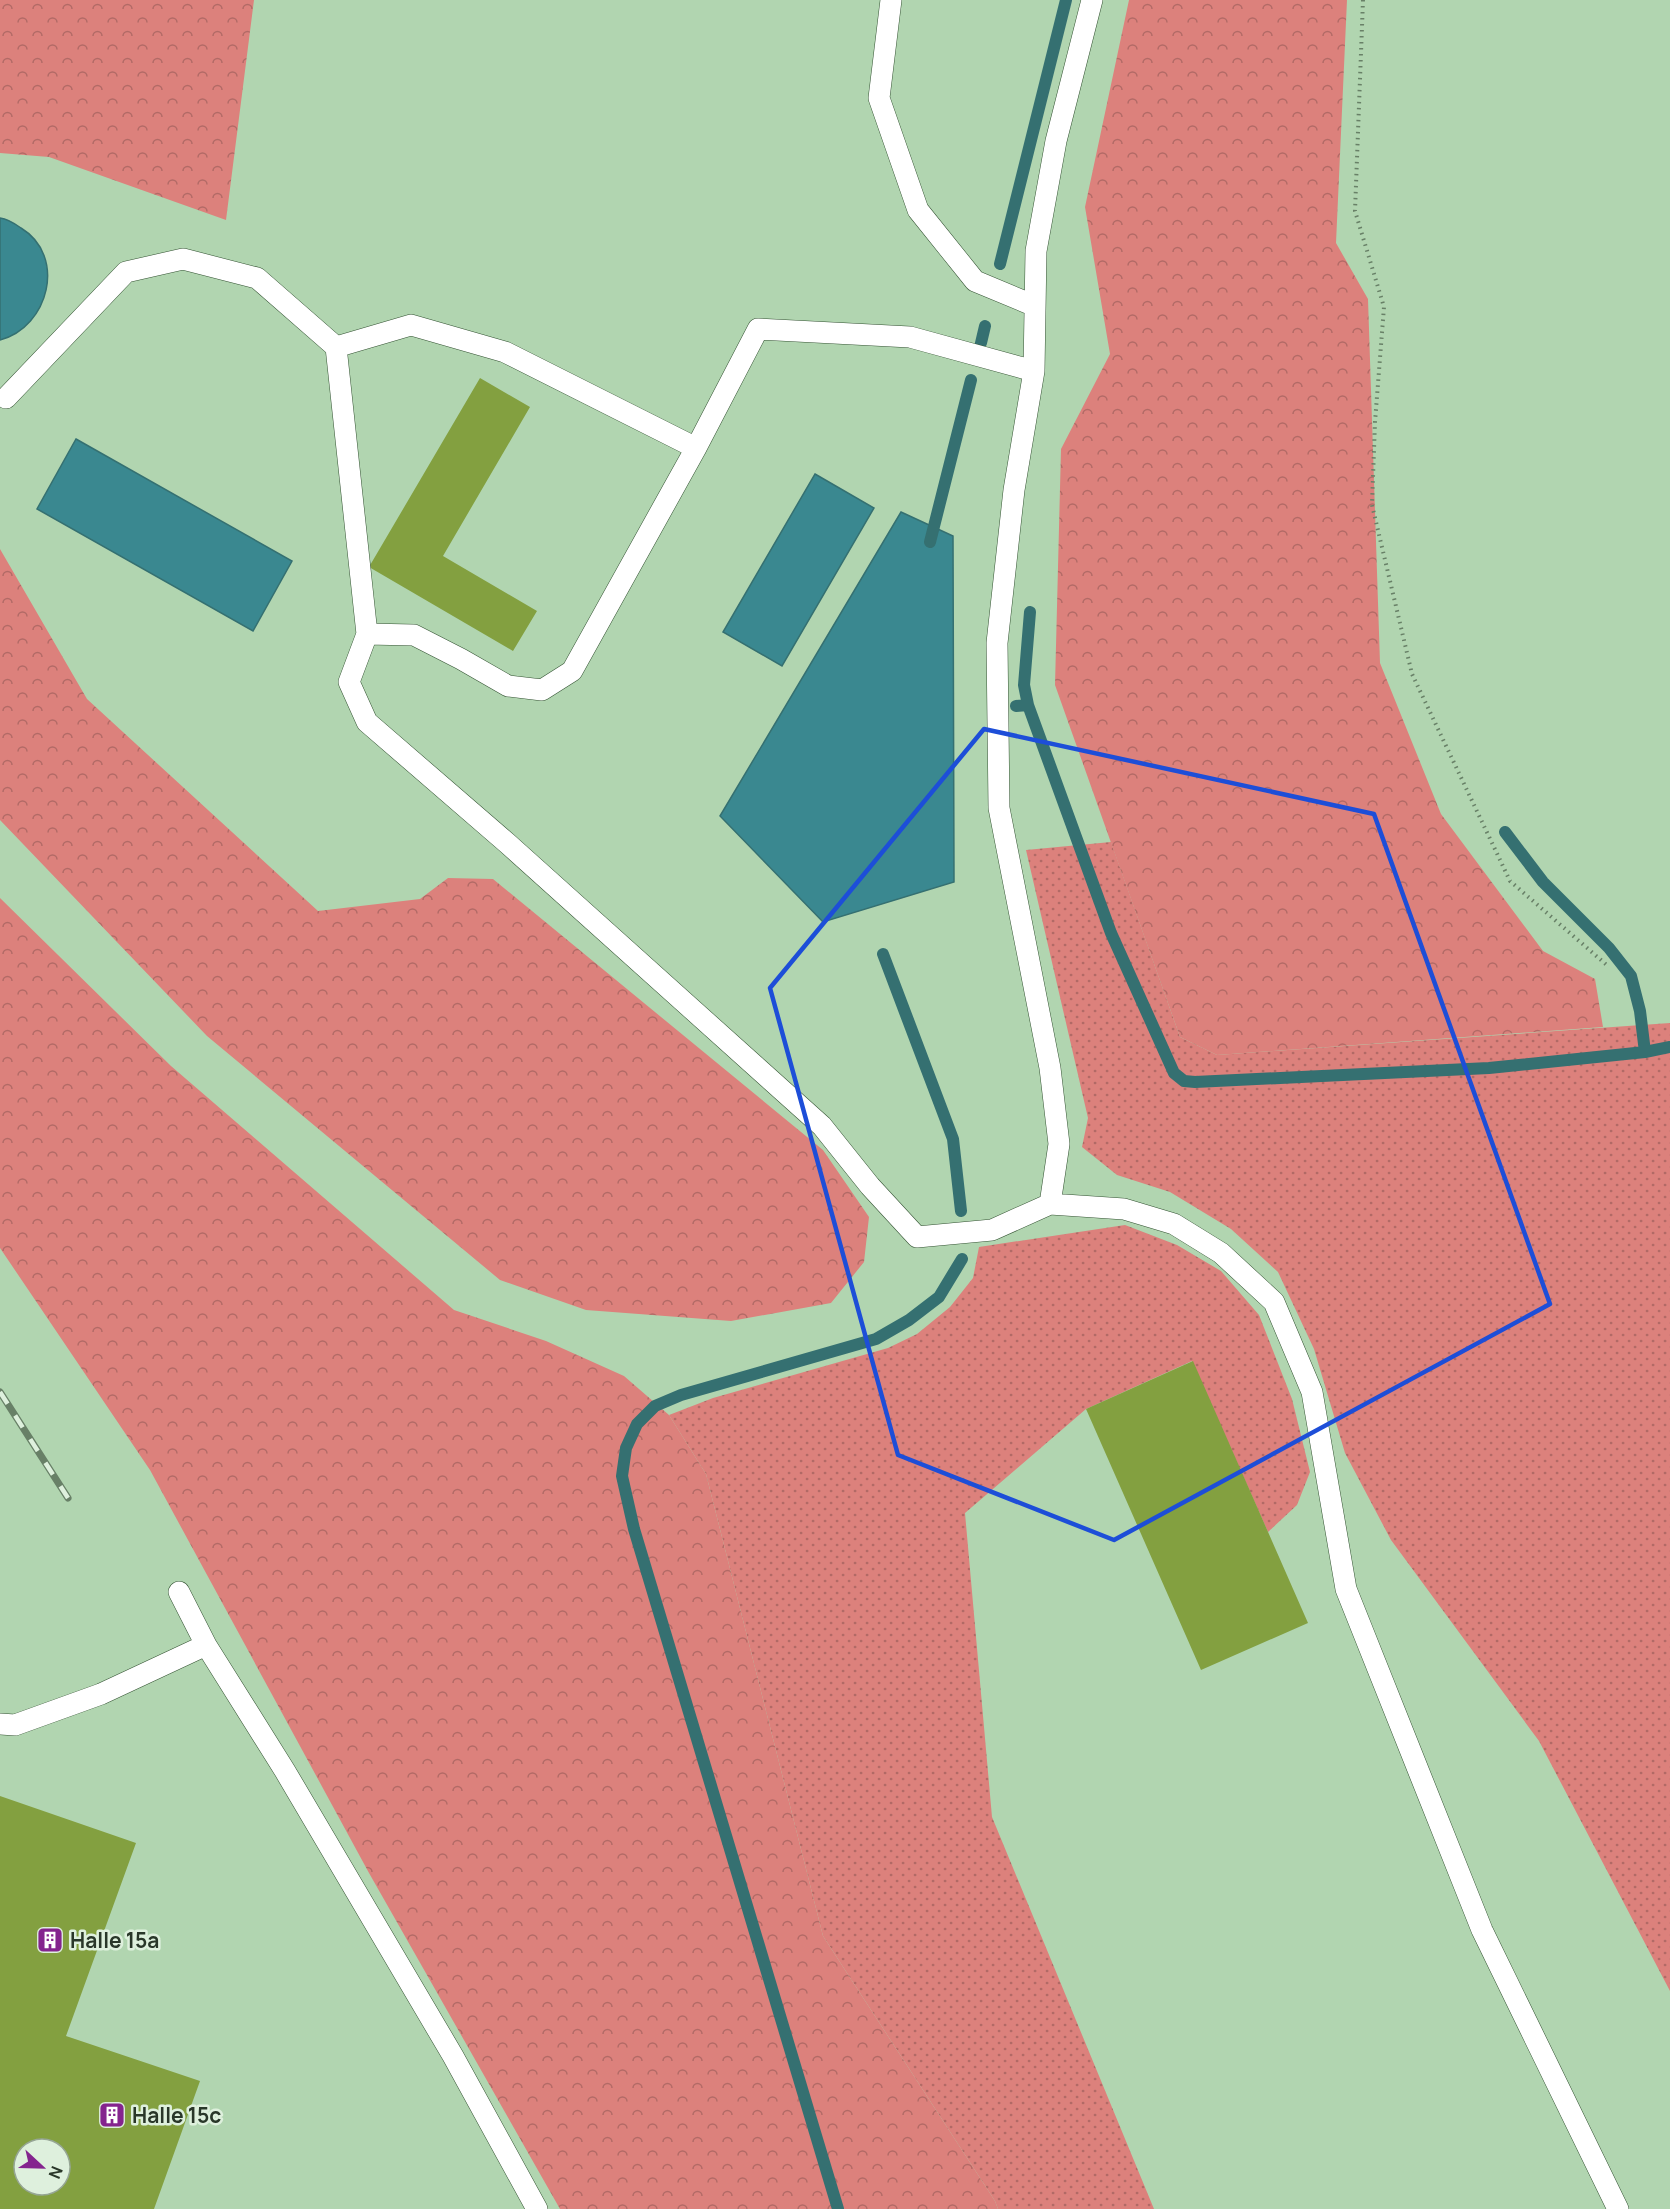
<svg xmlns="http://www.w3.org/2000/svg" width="1670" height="2209" viewBox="0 0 1670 2209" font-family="Manrope,sans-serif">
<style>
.grass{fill:url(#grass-dots)}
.forest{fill:url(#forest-crowns)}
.water{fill:#3a8890;stroke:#357071;stroke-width:1.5}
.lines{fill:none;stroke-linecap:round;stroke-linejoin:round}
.stream{stroke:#357071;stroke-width:12}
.building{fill:#83a040;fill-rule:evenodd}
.lane-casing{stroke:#345333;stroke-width:22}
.path{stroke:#688067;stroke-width:4;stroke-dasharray:1.5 4.5;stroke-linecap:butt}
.lane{stroke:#fff;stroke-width:21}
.rail-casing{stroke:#688067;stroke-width:7}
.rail{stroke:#def0dd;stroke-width:4.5;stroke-dasharray:14;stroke-linecap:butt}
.marked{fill:none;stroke:#1d4ed8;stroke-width:4.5;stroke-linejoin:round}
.labels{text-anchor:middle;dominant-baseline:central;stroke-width:5;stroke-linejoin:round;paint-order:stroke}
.poi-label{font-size:21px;font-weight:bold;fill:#293729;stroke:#def0dd;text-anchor:start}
</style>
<defs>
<pattern id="grass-dots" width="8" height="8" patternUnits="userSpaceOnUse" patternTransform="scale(1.5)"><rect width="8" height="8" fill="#dc817c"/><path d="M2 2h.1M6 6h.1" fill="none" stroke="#b26a66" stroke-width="1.8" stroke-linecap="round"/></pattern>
<pattern id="forest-crowns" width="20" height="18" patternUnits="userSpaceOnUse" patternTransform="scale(1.5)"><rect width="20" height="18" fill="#dc817c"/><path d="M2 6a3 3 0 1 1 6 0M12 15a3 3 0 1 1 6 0" fill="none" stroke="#b26a66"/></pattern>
</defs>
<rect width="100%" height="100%" fill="#b1d5b0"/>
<path class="grass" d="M1111,842L1180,1037L1217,1055L1670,1023V1991L1539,1741L1391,1540L1345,1453L1314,1349L1278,1272L1231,1229L1170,1192L1117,1175L1082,1147L1088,1118L1026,850Z
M1125,1225L1177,1245L1221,1271L1259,1315L1292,1399L1310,1472L1297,1505L1268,1532L1192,1361L1086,1409L965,1513L992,1817L1154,2209H998L995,2201L823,1936L706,1474L669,1415L713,1398L888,1348L917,1334L950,1307L973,1278L979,1247Z"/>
<path class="forest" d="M0,0H254L226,220L49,157L0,153Z
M1129,0H1347L1336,243L1368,299L1380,663L1441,814L1543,951L1595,979L1603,1027L1217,1055L1180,1037L1055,685L1061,449L1110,354L1085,207Z
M0,549L87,699L318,911L420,899L448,878L493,879L823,1150L869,1217L864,1262L831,1303L731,1321L586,1310L500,1280L207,1036L0,820Z
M0,898L171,1066L454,1310L546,1341L624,1376L669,1415L706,1474L823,1936L995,2201L998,2209H560L369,1873L150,1470L0,1248Z"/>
<path class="water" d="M0,218C8,219 14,223 21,228C67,256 49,327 0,340Z
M76,439L292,561L253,631L37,509Z
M815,474L874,508L782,666L723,632Z
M901,512L953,536L954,882L823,922L720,816Z"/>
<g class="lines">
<path class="stream" d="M1000,264L1066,0
M981,343L985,326
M930,542L971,380
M1028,705L1024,685L1030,612
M1016,706L1028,705L1111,933L1174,1073L1184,1081L1195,1082L1489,1068L1645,1052L1670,1047
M1505,832L1543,882L1609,948L1631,976L1640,1011L1645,1052
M883,954L953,1139L961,1211
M838,2209L634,1529L622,1476L626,1448L637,1424L655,1406L681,1395L876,1339L909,1320L939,1297L962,1259"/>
</g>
<path class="building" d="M480,378L530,407L443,556L537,611L513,651L369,567Z
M1193,1361L1308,1623L1201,1670L1086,1409Z
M0,1796L136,1843L66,2036L200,2081L154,2209H0ZM24,2149H60V2185H24Z"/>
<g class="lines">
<defs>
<path id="lane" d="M891,0L879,98L918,210L975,281L1035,306
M336,347L411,325L505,352L696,448
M1034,371L910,337L758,329L696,448L572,671L542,690L508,686L461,659L414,635L367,634L349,682L367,722L507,843L822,1126L870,1186L917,1237L992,1230L1050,1204L1059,1144L1050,1068L999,808L997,643L1014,490L1034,371L1036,251L1056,141L1092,0
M6,398L126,272L183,259L257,278L336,347L367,634
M1050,1204L1124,1209L1174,1224L1221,1253L1274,1302L1312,1392L1346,1589L1482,1930L1618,2209
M179,1592L206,1645L285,1771L453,2056L537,2209
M0,1724L15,1725L101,1694L206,1645"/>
</defs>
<use href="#lane" class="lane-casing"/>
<path class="path" d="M1363,0L1355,211L1384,307L1375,422L1372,505L1412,674L1510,881L1609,967"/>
<use href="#lane" class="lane"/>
<defs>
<path id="rail" d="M0,1392L68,1498"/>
</defs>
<use href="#rail" class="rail-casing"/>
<use href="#rail" class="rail"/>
</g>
<path class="marked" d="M984,729L1374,814L1550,1304L1114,1540L898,1455L770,988Z"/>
<defs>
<symbol id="building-square" viewBox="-11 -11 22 22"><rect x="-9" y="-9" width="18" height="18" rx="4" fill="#84248e" stroke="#def0dd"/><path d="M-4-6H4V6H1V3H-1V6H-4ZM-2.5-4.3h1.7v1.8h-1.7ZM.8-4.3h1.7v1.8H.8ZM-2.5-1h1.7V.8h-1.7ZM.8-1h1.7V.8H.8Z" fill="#fff"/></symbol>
</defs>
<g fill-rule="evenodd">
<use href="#building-square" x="35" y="1925" width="30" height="30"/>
<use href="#building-square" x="97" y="2100" width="30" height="30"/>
</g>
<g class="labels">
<g class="poi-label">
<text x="70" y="1940">Halle 15a</text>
<text x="132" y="2115">Halle 15c</text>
</g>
</g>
<g transform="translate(42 2167) rotate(112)"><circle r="28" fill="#def0dd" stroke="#96a695" stroke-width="1.5"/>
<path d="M0-4.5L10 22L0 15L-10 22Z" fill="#84248e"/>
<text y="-9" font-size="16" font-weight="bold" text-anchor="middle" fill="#293729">N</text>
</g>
</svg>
